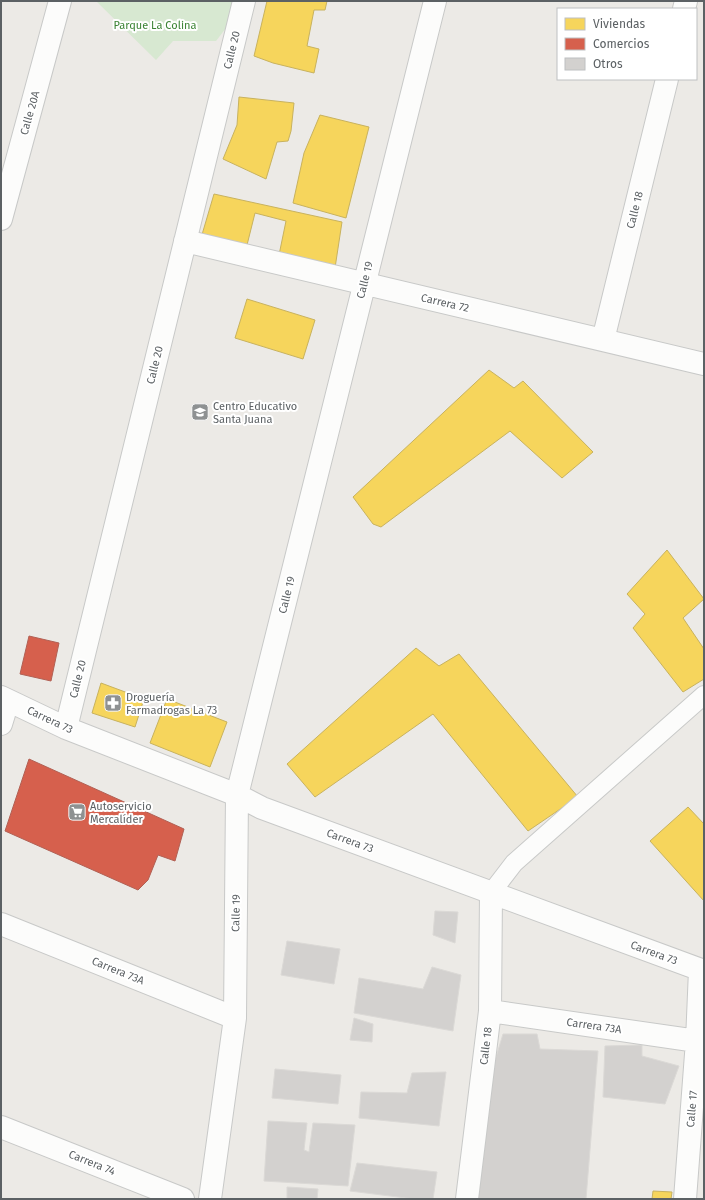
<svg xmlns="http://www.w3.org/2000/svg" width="705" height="1200" viewBox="0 0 705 1200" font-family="'Fira Sans',sans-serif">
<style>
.green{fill:#d7e8d1}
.homes{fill:#f6d55c;stroke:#c8b25e}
.shops{fill:#d6604d;stroke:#b16054}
.building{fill:#d3d1cf;stroke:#dbd9d6}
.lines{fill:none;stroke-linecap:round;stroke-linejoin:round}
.service-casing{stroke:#c8c9c8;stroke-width:20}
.minor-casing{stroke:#c8c9c8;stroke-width:24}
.service{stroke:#fcfcfb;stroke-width:18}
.minor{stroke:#fcfcfb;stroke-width:22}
.labels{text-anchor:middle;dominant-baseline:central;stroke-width:4;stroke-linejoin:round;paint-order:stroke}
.park-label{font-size:11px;fill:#3b8334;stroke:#fff}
.street-label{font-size:11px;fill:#5c6164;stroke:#fff}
.poi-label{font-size:11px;fill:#5c6164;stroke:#fff;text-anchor:start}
</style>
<rect width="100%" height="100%" fill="#eceae6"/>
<path class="green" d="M96,1H244L243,6L216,41H173L156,60Z"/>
<path class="homes" d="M267,1H330H327L325,10H314L307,46L319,49L314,73L273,63L254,56Z
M239,97L294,103L291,131L288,141L277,142L266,179L223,159L237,125Z
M320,115L369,127L346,218L293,203L304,153Z
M214,194L342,222L335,268L279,255L286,221L255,213L246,249L201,238Z
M247,299L315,320L303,359L235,338Z
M489,370L514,388L523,381L593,452L562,478L510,431L381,527L373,524L353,497Z
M667,550L704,599L683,618L704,649V679L683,692L633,628L645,614L627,594Z
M416,648L439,666L459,654L578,797L528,831L433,714L315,797L287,764Z
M101,683L144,699L135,727L92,713Z
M167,699L227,722L210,767L150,743Z
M688,807L704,824V901L650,841Z
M653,1191L672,1192L671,1199H652Z"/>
<path class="shops" d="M29,636L59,643L51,681L20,674Z
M29,759L184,829L175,861L158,855L148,880L138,890L5,831Z"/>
<path class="building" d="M435,911L458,912L455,943L433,935Z
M287,941L340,949L334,984L281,975Z
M432,967L461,975L453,1031L354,1013L359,978L423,989Z
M354,1018L373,1024L372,1042L350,1040Z
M503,1034H537L540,1049L598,1051L586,1199H478L486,1090Z
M642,1045V1056L679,1066L665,1104L603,1097L605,1046Z
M275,1069L341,1075L338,1104L272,1098Z
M446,1072L439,1126L359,1118L361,1092L407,1093L412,1073Z
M268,1121L307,1123L304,1150L309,1152L313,1123L355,1125L348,1186L264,1181Z
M357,1163L437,1172L433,1199H414L350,1191Z
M287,1187L318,1189L317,1199H287Z"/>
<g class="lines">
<defs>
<path id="service" d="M491,893L514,863L704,695"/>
<path id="minor" d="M684,9L686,1
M1,219L60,1
M185,241L704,364
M603,340L667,79
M1,697L66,728L237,795L262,808L704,971
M1,724L8,701
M66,728L244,1
M1,924L235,1018
M490,1011L697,1041
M1,1127L183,1199
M210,1199L235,1018L237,795L435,1
M467,1199L490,1011L491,893
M685,1199L697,1041L700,970"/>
</defs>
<use href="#service" class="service-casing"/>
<use href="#minor" class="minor-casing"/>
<use href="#service" class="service"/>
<use href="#minor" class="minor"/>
</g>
<defs>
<symbol id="school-square" viewBox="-11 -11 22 22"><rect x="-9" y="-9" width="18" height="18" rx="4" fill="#8e9192" stroke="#fff"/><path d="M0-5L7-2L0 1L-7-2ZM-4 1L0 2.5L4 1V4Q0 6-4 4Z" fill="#fff"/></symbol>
<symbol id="pharmacy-square" viewBox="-11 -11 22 22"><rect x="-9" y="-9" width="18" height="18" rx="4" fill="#8e9192" stroke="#fff"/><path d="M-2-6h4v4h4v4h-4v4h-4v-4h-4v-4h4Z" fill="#fff"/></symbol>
<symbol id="supermarket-square" viewBox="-11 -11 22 22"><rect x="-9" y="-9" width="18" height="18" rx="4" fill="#8e9192" stroke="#fff"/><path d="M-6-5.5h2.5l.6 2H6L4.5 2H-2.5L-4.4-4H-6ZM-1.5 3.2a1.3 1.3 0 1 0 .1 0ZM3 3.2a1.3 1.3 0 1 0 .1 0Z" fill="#fff"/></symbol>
</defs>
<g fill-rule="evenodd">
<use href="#school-square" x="190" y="402" width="20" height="20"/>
<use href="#pharmacy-square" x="103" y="693" width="20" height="20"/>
<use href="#supermarket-square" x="67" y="802" width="20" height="20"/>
</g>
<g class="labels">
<g class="park-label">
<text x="155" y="25">Parque La Colina</text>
</g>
<g class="street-label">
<text transform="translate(232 50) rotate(-76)">Calle 20</text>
<text transform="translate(30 113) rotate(-74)">Calle 20A</text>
<text transform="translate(635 210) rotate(-76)">Calle 18</text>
<text transform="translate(365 280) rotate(-76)">Calle 19</text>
<text transform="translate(445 303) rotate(13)">Carrera 72</text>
<text transform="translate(155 365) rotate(-76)">Calle 20</text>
<text transform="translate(287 595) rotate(-76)">Calle 19</text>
<text transform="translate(78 679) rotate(-76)">Calle 20</text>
<text transform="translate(50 720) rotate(25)">Carrera 73</text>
<text transform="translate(350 841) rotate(20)">Carrera 73</text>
<text transform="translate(236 913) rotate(-89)">Calle 19</text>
<text transform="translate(654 953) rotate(20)">Carrera 73</text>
<text transform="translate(118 971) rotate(22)">Carrera 73A</text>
<text transform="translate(594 1026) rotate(8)">Carrera 73A</text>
<text transform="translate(486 1046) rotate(-83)">Calle 18</text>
<text transform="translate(692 1109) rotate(-85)">Calle 17</text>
<text transform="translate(92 1163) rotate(22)">Carrera 74</text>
</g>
<g class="poi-label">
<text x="213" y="406">Centro Educativo<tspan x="213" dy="13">Santa Juana</tspan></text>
<text x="126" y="697">Droguería<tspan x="126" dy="13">Farmadrogas La 73</tspan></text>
<text x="90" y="806">Autoservicio<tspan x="90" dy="13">Mercalíder</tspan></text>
</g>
</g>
<rect width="705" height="1200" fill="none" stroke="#5c6164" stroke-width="4"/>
<rect x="557" y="8" width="140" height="72" fill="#ffffff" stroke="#bec0c1"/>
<rect x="565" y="18" width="20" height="12" fill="#f6d55c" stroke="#bec0c1"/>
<text x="593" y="28" font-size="12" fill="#5c6164">Viviendas</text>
<rect x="565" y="38" width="20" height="12" fill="#d6604d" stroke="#bec0c1"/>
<text x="593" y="48" font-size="12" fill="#5c6164">Comercios</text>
<rect x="565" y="58" width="20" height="12" fill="#d3d1cf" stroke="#bec0c1"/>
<text x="593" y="68" font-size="12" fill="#5c6164">Otros</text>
</svg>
